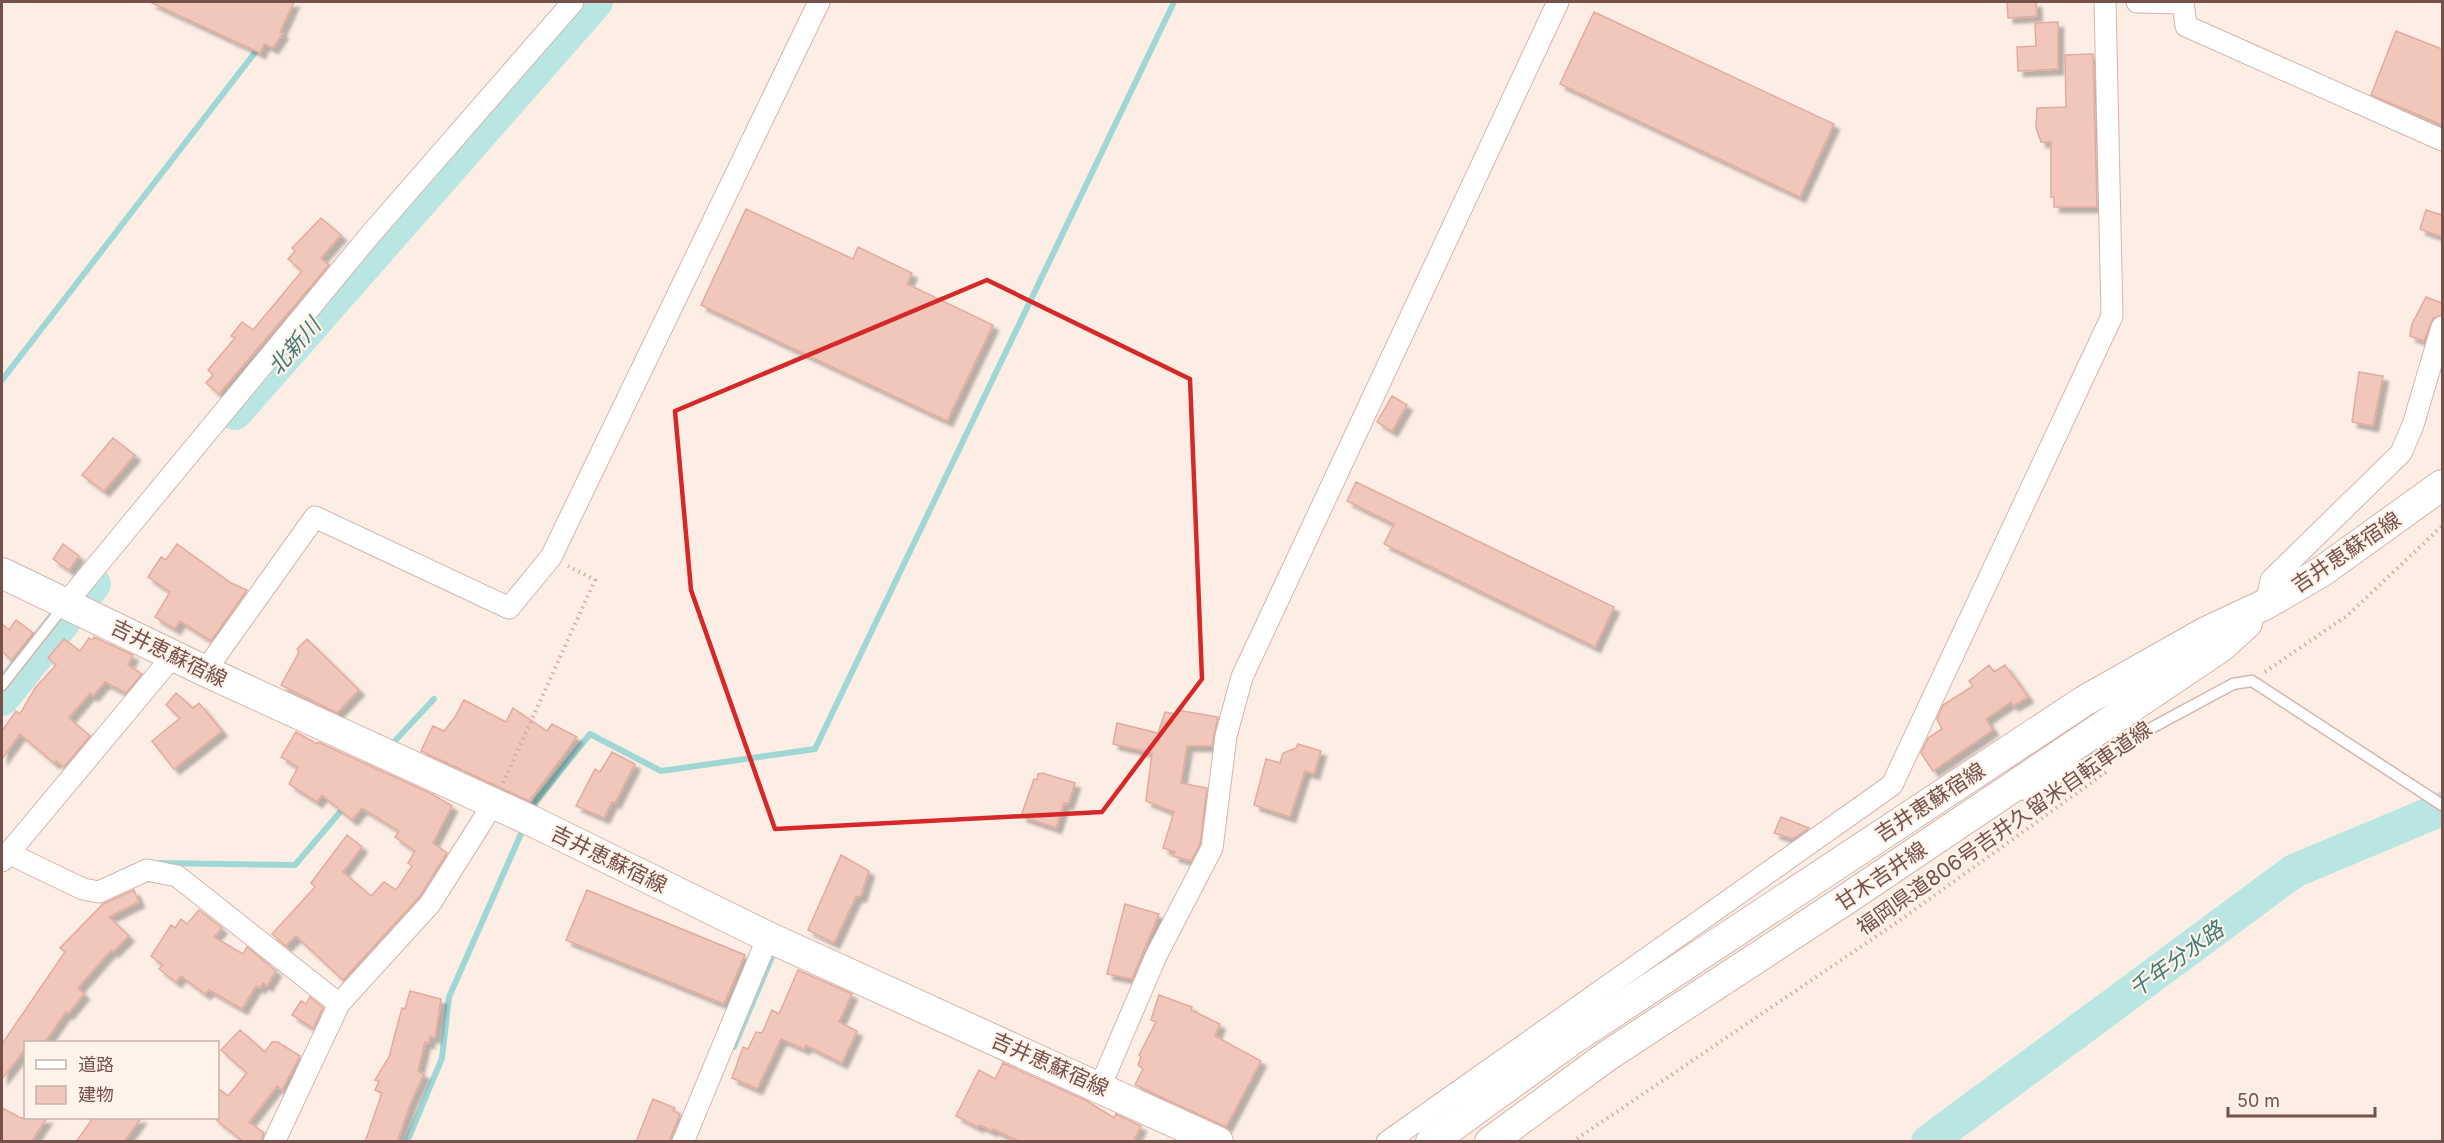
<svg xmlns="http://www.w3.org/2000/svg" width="2444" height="1143" viewBox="0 0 2444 1143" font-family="Inter,'Noto Sans JP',sans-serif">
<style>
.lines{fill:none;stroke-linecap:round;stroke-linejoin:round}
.stream{stroke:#9fd7d5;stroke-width:6}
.river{stroke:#b9e6e3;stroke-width:34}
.building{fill:#f1c7bc;stroke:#e4aa9d;stroke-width:1.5;filter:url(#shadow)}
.service-casing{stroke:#d0b6ae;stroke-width:13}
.minor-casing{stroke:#d0b6ae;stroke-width:23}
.secondary-casing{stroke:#d3b5ab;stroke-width:32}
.path{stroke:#d6aa9f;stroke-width:4;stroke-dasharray:1.5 4.5;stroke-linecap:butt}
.service{stroke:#fff;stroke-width:10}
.minor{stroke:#fff;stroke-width:21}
.secondary{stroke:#fff;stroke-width:30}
.marked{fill:none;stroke:#d62828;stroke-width:4.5;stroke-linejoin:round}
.labels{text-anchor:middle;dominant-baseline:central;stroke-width:4.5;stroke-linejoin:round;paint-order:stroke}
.street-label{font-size:21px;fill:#75514a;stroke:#fff3ea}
.water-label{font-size:22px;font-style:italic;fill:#3e7a78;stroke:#fff3ea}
</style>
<defs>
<filter id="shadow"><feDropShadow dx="5.5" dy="5.5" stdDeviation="1.5" flood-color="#0004"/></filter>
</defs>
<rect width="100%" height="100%" fill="#fceee4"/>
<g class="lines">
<path class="stream" d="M2,380L260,46
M393,743L434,699
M531,812L536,801L590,734L661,771L815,749L1174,2
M160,863L295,865L346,805
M734,1047L772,957
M407,1142L442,1058L449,997L524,827"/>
<path class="river" d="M235,413L596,2
M2,699L94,584
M1928,1142L2294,871L2442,809"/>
</g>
<path class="building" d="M150,2H294L280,32L283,33L273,48L264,44L260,53Z
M2007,2H2036L2037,16L2008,18Z
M1594,12L1834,124L1800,197L1560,84Z
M2058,22V69L2018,71L2017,47L2036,46L2035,23Z
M2396,31L2442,49V125L2371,95Z
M2093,54L2097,207H2054V197H2051V142H2041L2036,128L2037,108L2066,107L2065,55Z
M746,209L853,259L858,247L912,273L907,284L993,325L947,421L701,305Z
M2426,210L2442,215V237L2420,229Z
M321,218L341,235L321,258L329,265L219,394L206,383L213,375L208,370L235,338L231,336L242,322L253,330L302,271L288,259L295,251L292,248Z
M2426,297L2442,303V315L2433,318L2424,341L2410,336L2412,324Z
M2359,372L2383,376L2373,426L2352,422Z
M1392,396L1407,405L1392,431L1377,422Z
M113,438L135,455L104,491L82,475Z
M1356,482L1614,607L1595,647L1384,544L1394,524L1347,501Z
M63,544L79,556L69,570L53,559Z
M177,544L231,583L247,590L211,641L180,621L175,629L155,617L170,592L148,577L161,557L166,560Z
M16,620L33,633L12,660L2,652V624L9,630Z
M94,637L133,655L128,665L142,674L126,693L105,682L93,696L90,693L69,718L90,736L64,767L56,761L54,763L20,734L2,759V731L16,711L20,714L35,688L56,665L48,658L64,639L80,651L89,638L92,640Z
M307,639L359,690L337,713L281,685L299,652L297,649Z
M1989,665L1994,672L2005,665L2028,697L2013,706L2011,702L1986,719L1993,730L1933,771L1921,753L1928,738L1942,729L1937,719L1943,705L1973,686L1969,681Z
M176,693L193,708L199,703L222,731L174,769L152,741L180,718L166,705Z
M464,700L506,722L513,708L547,731L552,724L577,737L529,801L421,751L433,726L444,731L455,717Z
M1177,710L1218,717L1212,746H1187L1181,783L1207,788L1200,844L1191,861L1173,856L1175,852L1163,848L1174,812L1146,801L1152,753L1113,744L1117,723L1158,733L1165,712L1176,714Z
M296,732L317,744L318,742L432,794L452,806L433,843L447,853L420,896L343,980L296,936L286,946L272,934L315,887L311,883L347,835L362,847L343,872L371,896L384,882L396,890L412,866L408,863L415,851L395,837L399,831L362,808L352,820L322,795L317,802L289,784L298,767L281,757Z
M1298,744L1321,751L1314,774L1305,771L1290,817L1254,805L1266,759L1280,763L1283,753L1296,748Z
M612,752L635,764L615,803L612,802L604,818L576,806L595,769L600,772Z
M1042,773L1075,783L1068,804L1064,803L1056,828L1021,816L1034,779L1037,780L1038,774Z
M1781,817L1809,828L1793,839L1774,833Z
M841,855L869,871L861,896L856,897L834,943L808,930Z
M134,890L139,902L109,917L129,936L113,952L111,950L78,988L84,994L68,1014L66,1012L45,1042H26V1048L2,1079V1044L65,952L60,948L103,904Z
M587,890L745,955L724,1004L566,940Z
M1125,904L1159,914L1132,979L1107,974Z
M199,910L222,928L214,937L243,954L247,947L276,971L267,986L263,983L260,988L256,986L242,1009L209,990L205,994L181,976L176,982L159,969L163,965L151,956L171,925L175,928L181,919L187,924Z
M798,970L852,994L839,1022L857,1031L842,1063L806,1045L804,1049L781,1039L757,1089L732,1078L743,1047L748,1049L756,1032L762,1033L772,1010L779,1014Z
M410,991L441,999L435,1038L430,1036L429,1043L425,1042L418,1071L424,1074L411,1102L397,1142H365L382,1093L375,1090L379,1081L375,1080L389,1057L402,1008L405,1009Z
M1159,995L1192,1007L1191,1010L1220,1024L1215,1036L1261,1061L1226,1127L1135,1085L1143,1069L1138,1065L1141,1057L1139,1055L1156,1022L1151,1020Z
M310,997L323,1008L313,1028L292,1015L301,1001L306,1004Z
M240,1030L265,1052L272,1042H278L300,1056L282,1090L277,1086L249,1122L264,1133L261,1142H244L214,1118H218V1088L228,1096L247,1073L221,1050Z
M1003,1063L1087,1101L1114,1118L1116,1114L1141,1126L1133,1142H1021L993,1129L992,1131L980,1125L978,1127L956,1116L979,1070L995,1079Z
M653,1099L675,1108L673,1111L680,1114L669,1142H636Z
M2,1108L21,1118H47L31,1142H2Z
M93,1118H141L124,1142H76Z"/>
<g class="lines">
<defs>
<path id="service" d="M2,685L64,606
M2019,794L2027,795L2233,684L2252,681L2442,805"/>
<path id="minor" d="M2137,2L2183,3
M2183,2L2186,26L2442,140
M66,603L370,235L573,2
M2266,604L2271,580L2401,453L2413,425L2442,327
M205,671L315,517L509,608L551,557L819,2
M8,853L83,889L99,892L147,870L177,876L339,1004
M2,861L173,656
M1100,1087L1156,956L1212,848L1226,736L1242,677L1558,2
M274,1142L339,1004L430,904L493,804
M683,1142L768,937
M1387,1142L1892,785L2112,316L2105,2"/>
<path id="secondary" d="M2,573L205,671L534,822L768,937L1218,1142
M1431,1142L1570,1041L2084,701L2206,632L2266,604L2321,572L2442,485
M1490,1142L1607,1056L1848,898L2222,646L2247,623"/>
</defs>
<use href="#service" class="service-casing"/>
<use href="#minor" class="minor-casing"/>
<use href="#secondary" class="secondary-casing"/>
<path class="path" d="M2265,672L2348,615L2442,526
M503,783L595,580L568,566
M1572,1142L1899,921L2109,770"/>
<use href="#service" class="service"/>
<use href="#minor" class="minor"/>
<use href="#secondary" class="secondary"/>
</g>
<path class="marked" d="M987,280L1190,379L1202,679L1102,812L775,829L691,590L675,411Z"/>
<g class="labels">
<g class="street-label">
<text transform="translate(2346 552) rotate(-34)">吉井恵蘇宿線</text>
<text transform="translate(169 653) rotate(26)">吉井恵蘇宿線</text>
<text transform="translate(1930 802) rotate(-33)">吉井恵蘇宿線</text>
<text transform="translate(2004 828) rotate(-35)">福岡県道806号吉井久留米自転車道線</text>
<text transform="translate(609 859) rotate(26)">吉井恵蘇宿線</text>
<text transform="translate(1881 876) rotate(-34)">甘木吉井線</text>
<text transform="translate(1050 1064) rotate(24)">吉井恵蘇宿線</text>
</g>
<g class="water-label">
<text transform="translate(294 346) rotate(-49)">北新川</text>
<text transform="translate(2176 959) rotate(-36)">千年分水路</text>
</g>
</g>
<rect width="2444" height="1143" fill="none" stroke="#75514a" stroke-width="6"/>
<rect x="24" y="1041" width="195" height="78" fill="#fff3ea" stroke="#c8b2aa" stroke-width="1.5"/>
<rect x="36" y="1060" width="30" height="9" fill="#ffffff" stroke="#c8b2aa" stroke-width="1.5"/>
<text x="78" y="1071" font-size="18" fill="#75514a">道路</text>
<rect x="36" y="1086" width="30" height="18" fill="#f1c7bc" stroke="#c8b2aa" stroke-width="1.5"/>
<text x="78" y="1101" font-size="18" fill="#75514a">建物</text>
<path d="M2228 1107v9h147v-9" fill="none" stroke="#75514a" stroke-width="3"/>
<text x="2237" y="1107" font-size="18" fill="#75514a" stroke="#fff3ea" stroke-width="4.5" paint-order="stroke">50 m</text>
</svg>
